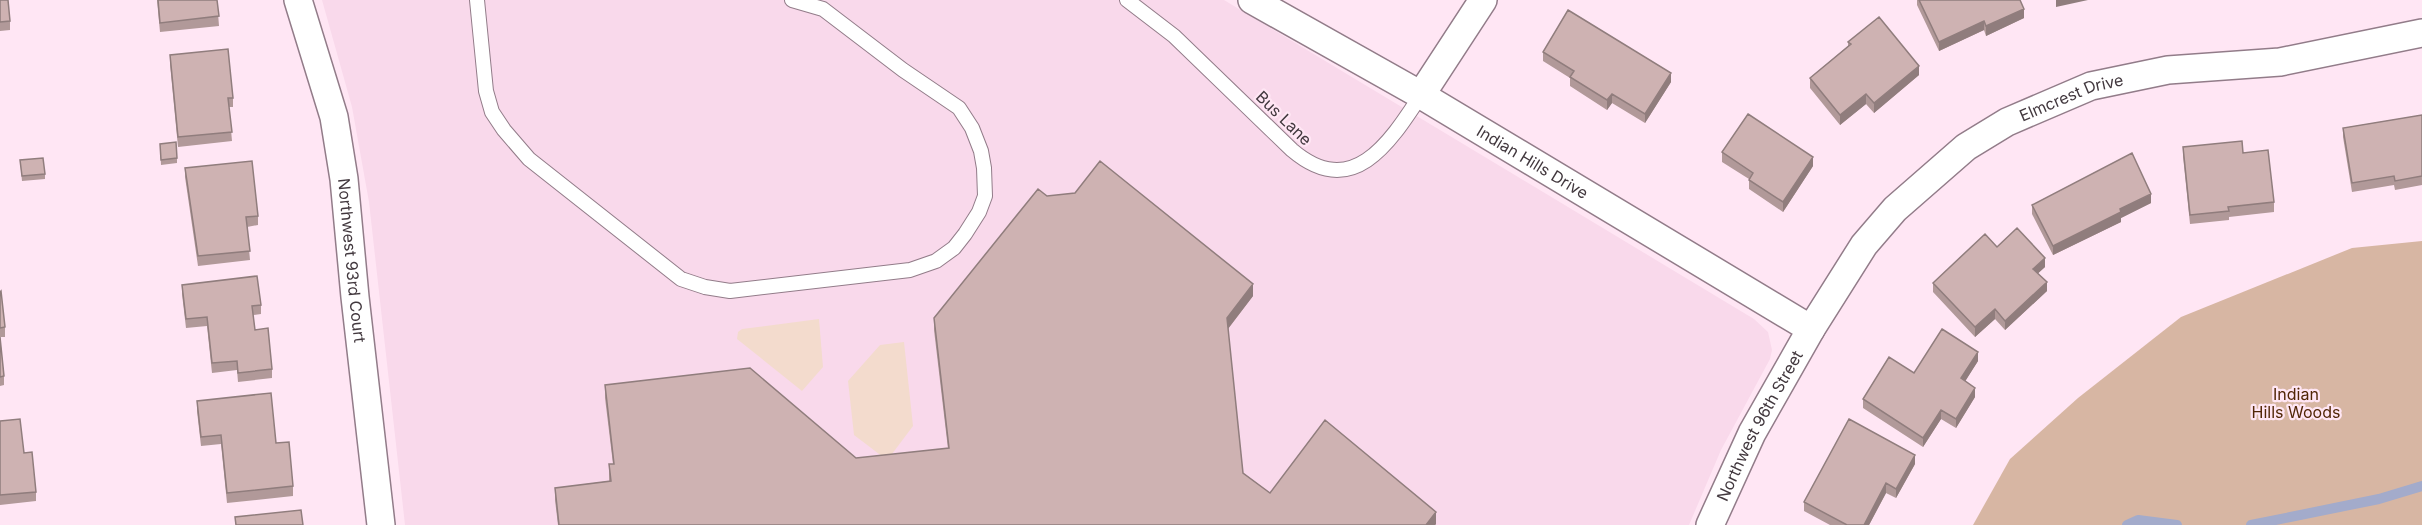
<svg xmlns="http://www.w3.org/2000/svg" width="2422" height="525" viewBox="0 0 2422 525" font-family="Inter,sans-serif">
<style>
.built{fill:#f9d9eb}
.green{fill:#f3dbcd}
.forest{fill:#d7b6a3}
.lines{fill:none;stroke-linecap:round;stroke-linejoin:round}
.stream{stroke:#a3abcb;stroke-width:10}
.service-casing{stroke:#927c89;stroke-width:16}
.minor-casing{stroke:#927c89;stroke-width:30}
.service{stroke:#fff;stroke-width:14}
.minor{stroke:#fff;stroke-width:27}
.wall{fill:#b19999}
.shaded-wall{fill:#907d7d}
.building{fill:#ceb2b2;stroke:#907d7d;stroke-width:1.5}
.labels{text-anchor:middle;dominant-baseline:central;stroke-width:4.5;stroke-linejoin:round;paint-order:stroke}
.street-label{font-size:16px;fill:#42383e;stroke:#ffe6f4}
.park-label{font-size:16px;fill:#512606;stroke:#ffe6f4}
</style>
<rect width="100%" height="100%" fill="#ffe6f4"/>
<path class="built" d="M322,0H1224L1754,319L1768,332L1772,350L1770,359L1721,450L1689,525H405L369,202L352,107Z"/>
<path class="green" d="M819,319L823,367L802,391L737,339L738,332L742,329Z
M904,342L913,426L892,454L883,457L854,435L848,381L880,345Z"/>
<path class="forest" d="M2422,241V525H1973L2010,459L2078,398L2181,317L2352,248Z"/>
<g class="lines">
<path class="stream" d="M2127,525L2138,520L2177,525
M2251,525L2379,499L2422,486"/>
<defs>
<path id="service" d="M477,0L486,91L492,112L504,130L529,159L681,279L705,287L730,291L910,270L936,261L954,248L965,234L979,212L985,196L984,168L981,151L972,128L959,108L903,70L823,9L792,0
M1127,0L1174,36L1292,150C1352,201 1389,144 1421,95"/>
<g id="minor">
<path id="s1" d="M298,0L334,117L344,179L355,297L381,525"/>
<path id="s2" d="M1252,0L1421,95L1811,329"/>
<path d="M1421,95L1483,0"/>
<path id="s3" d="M1710,525L1752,433L1811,329L1864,245L1895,209L1966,147L2007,122L2091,86L2168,70L2280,62L2422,33"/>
</g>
</defs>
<use href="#service" class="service-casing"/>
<use href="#minor" class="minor-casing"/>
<use href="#service" class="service"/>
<use href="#minor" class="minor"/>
</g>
<path class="wall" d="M0,0L10,21V30L0,31Z
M157,0H217L219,26L160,32Z
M1917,0H2020L2024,18L1986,36L1984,30L1939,51L1917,5Z
M1848,42L1919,75L1874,113L1866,104L1840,125L1810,88V78L1848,46Z
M1543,52L1671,82L1645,123L1612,103L1607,110L1570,86V78L1543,61Z
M170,55L233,98V107H229L232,141L178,147L170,64Z
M2422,115V185L2395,190L2394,185L2352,192L2343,137V128Z
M160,144L177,158V163L161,165Z
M2183,147L2243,153L2274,202V212L2229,217V220L2190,224L2183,156Z
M1722,152L1813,166L1783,212L1749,189V179L1722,162Z
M20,160L45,174V179L22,181Z
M185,168L258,216V225L247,227L250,260L198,266L185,177Z
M1047,196L1253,296L1228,329L1243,473L1270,493L1436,524L1435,525H558L555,500V488L609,481V464H613L605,398V385L856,458L948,449L934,330V318Z
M2151,203L2121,218V222L2053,255L2032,214V205Z
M1997,247L2045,267L2038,273L2047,291L2005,330L1995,319L1975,337L1933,292V283Z
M182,285L261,305V314L253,315L255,330L272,369V378L238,382L237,370L212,373L207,326L186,328L182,294Z
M0,292L5,327V337H0L4,376V385L0,386Z
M1978,361L1965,381L1975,397L1956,428L1941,419L1923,447L1863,408V399L1914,373Z
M197,401L276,443L293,486V496L227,503L221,444L201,446L197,411Z
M0,421L24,453L36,492V501L0,505Z
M1915,464L1896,498L1886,493L1869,525H1830L1804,511V502Z"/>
<path class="shaded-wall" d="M2056,0H2088L2056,7Z
M2024,9V18L1986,36V26Z
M1984,21V30L1939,51V42Z
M1919,66V75L1874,113V103Z
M1671,73V82L1645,123V114Z
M1612,94V103L1607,110V100Z
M1866,94V104L1840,125V115Z
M1813,157V166L1783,212V202Z
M2151,194V203L2121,218V222L2053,255V246L2120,209Z
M2045,258V267L2033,278V269Z
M2047,282V291L2005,330V321Z
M1253,284V296L1227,330V318Z
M1995,309V319L1975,337V327Z
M1978,352V361L1961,388V378Z
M1975,388V397L1956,428V419Z
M1941,410V419L1923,447V438Z
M1915,455V464L1896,498V489Z
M1886,483V493L1869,525H1864Z
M1436,512V524L1435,525H1426Z"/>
<path class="building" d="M0,0H8L10,21L0,22Z
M158,0H217L219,16L160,23Z
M1919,0H2020L2024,9L1986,26L1984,21L1939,42Z
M1568,10L1671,73L1645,114L1612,94L1607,100L1570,77L1574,71L1543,52Z
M1879,17L1919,66L1874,103L1866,94L1840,115L1810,78L1851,44L1848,42Z
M228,49L233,98H228L232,132L178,137L170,55Z
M1748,114L1813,157L1783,202L1749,180L1753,173L1722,152Z
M2422,115V176L2395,181L2394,176L2352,183L2343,128Z
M2242,141L2243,153L2268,150L2274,202L2228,207L2229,211L2190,215L2183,147Z
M176,142L177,158L161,160L160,144Z
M2132,153L2151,194L2120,209L2121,212L2053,246L2032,205Z
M43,158L45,174L22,176L20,160Z
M252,161L258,216L246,217L250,251L198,256L185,168Z
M1100,161L1253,284L1227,318L1243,473L1270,493L1325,420L1436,512L1426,525H559L555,488L611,481L609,464H614L605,385L750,368L856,458L949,448L934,318L1038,189L1047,196L1075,193Z
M2017,228L2045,258L2033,269L2047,282L2005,321L1995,309L1975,327L1933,283L1985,234L1997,247Z
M257,276L261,305L252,306L255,330L268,328L272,369L238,373L237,361L212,363L207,317L186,319L182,285Z
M1,291L5,327L0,328V292Z
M1942,329L1978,352L1961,378L1975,388L1956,419L1941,410L1923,438L1863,399L1889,357L1914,373Z
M0,337L4,376L0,377Z
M271,393L276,443L289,442L293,486L227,493L221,435L201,437L197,401Z
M20,419L24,453L32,452L36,492L0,495V421Z
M1849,419L1915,455L1896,489L1886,483L1864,525H1847L1804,502Z
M301,510L303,525H236L235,517Z"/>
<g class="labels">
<g class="street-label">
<text stroke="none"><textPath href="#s3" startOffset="579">Elmcrest Drive</textPath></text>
<text transform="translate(1284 118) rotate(44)">Bus Lane</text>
<text stroke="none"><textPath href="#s2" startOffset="324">Indian Hills Drive</textPath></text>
<text stroke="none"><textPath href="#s1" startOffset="267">Northwest 93rd Court</textPath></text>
<text stroke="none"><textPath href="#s3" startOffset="111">Northwest 96th Street</textPath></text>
</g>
<g class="park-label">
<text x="2296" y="394">Indian<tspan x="2296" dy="18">Hills Woods</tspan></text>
</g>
</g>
</svg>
